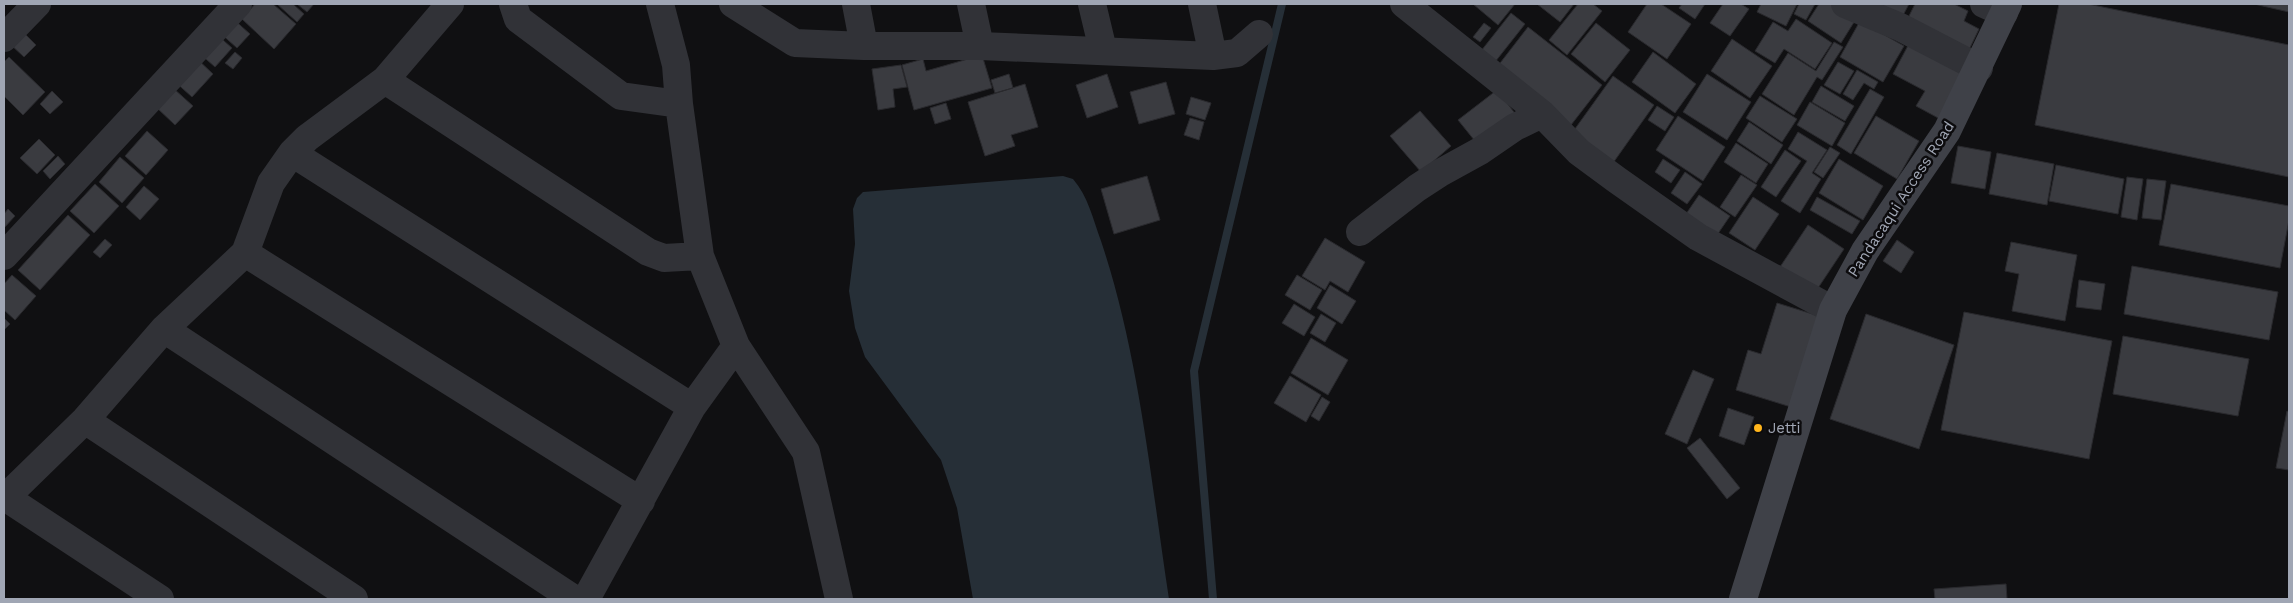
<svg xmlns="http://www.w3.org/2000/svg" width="2293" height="603" viewBox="0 0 2293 603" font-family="'Work Sans',sans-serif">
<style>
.water{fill:#262f37}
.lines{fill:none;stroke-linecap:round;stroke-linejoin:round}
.stream{stroke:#262f37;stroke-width:8}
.building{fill:#3a3b40;stroke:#2a2a2e}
.street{stroke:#313237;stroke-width:28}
.secondary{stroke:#3f4148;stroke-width:28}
.poi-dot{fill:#ffb51c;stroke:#0c0b0d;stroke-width:2}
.labels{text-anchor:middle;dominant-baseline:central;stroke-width:5;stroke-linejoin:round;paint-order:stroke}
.street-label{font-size:15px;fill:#a0a6b4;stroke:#0c0b0d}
.poi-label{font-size:15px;fill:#a0a6b4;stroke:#0c0b0d;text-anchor:start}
</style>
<rect width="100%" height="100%" fill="#101012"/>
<path class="water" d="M1063,176L1073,179C1088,196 1093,219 1101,241C1139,354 1151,481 1169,599H973L957,508L941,460L865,357L855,328L849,291L855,244L853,209L857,198L863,192Z"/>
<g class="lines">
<path class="stream" d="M1213,599L1194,371L1282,4"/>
</g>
<path class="building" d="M255,4H273L296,24L274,49L242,19Z
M277,4H293L304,14L297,22Z
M297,4H314L307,12Z
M1473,4H1515L1498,25Z
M1537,4H1574L1560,22Z
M1578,4H1593L1602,11L1567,55L1549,40Z
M1647,4H1661L1691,24L1667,59L1628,32Z
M1682,4H1705L1695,19L1679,8Z
M1723,4H1741L1749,9L1730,36L1710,23Z
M1761,4H1797L1786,26L1757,12Z
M1799,4H1815L1806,20L1794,14Z
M1819,4H1832L1856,19L1841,43L1808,21Z
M1880,4H1909L1900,21L1878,8Z
M1915,4H1954L1968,11L1964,21L1979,29L1967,54L1905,24Z
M2059,4H2088L2289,45V177L2035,125Z
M2254,4H2289V12Z
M1511,13L1525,24L1495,62L1481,51Z
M231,17L250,34L237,48L219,32Z
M1796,19L1832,43L1815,69L1784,49L1775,63L1755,51L1773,22L1788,31Z
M1860,21L1904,46L1883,82L1840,57Z
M1484,23L1491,28L1480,42L1473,37Z
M1596,23L1630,50L1605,82L1571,54Z
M1528,27L1602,85L1571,125L1497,67Z
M22,31L36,45L24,57L10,44Z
M215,33L232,48L215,67L198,52Z
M1912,38L1967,67L1940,119L1916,106L1925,91L1893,74Z
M1732,39L1772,66L1750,98L1711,71Z
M1834,42L1843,47L1822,80L1817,77L1794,115L1762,94L1788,53L1816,71Z
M235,52L242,58L233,69L225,63Z
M1653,52L1696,84L1675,113L1632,82Z
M982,55L992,88L914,110L902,65L923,59L926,71Z
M194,56L213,74L192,97L173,80Z
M9,57L45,92L23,115L4,96V62Z
M1838,62L1854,71L1840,94L1824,85Z
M901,65L907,87L893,89L895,107L878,110L872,69Z
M1857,70L1878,82L1874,89L1864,83L1853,100L1843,94Z
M1009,74L1013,88L995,93L991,80Z
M1107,74L1118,107L1087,118L1076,85Z
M1707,74L1751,102L1727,140L1683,112Z
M1613,76L1654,105L1613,163L1572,133Z
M1166,82L1175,114L1139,124L1130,92Z
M1025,84L1038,127L1011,135L1015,146L985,156L968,102Z
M1821,86L1854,106L1845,121L1812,102Z
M173,88L193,106L175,125L156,107Z
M1870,89L1884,97L1851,154L1837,145Z
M1497,90L1517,116L1479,146L1458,120Z
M52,91L63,102L50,114L40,104Z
M1760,96L1797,119L1782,142L1746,118Z
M1191,97L1211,103L1205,120L1186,114Z
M1810,102L1845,123L1832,146L1797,125Z
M946,103L951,119L935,124L930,108Z
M1657,106L1674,117L1665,131L1648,120Z
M1420,111L1451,146L1421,172L1390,136Z
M1678,116L1725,147L1703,181L1656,150Z
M1876,116L1919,141L1897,179L1854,153Z
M1190,118L1204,122L1199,140L1184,135Z
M1749,122L1783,145L1771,164L1737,141Z
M147,131L168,150L146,175L125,156Z
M1798,132L1827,150L1812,173L1821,179L1800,213L1781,201L1807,161L1788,149Z
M39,139L55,155L37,174L20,158Z
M1736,143L1768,164L1756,183L1724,162Z
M1958,146L1991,152L1985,189L1951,183Z
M1830,147L1840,153L1823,178L1814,172Z
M1785,150L1801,161L1776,197L1761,187Z
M1997,153L2054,164L2047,205L1989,194Z
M58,156L65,164L50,179L43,171Z
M120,157L144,178L122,203L99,182Z
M1663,159L1680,170L1671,183L1655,172Z
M1839,159L1883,186L1863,220L1819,193Z
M2056,165L2124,179L2118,214L2049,201Z
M1685,172L1702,184L1687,204L1671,193Z
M1741,175L1757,185L1735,217L1720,207Z
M1147,176L1160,220L1114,234L1101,189Z
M2127,177L2143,179L2137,220L2121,217Z
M2147,179L2166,181L2161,220L2142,218Z
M95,184L119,206L94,233L70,211Z
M2171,184L2289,206V220L2280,268L2159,245Z
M144,186L159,199L140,220L126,207Z
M1699,195L1730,216L1717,235L1686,214Z
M1753,197L1779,214L1755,250L1729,233Z
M1817,197L1860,221L1852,234L1810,210Z
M8,209L15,216L4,228V214Z
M68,215L90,235L40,290L18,270Z
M1808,225L1844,249L1814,294L1778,270Z
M1325,238L1365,262L1348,292L1330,281L1325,290L1302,276Z
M105,239L112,245L100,258L93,252Z
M1897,240L1914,252L1901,273L1883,261Z
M2011,242L2077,255L2065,321L2012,311L2019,274L2005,271Z
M2132,266L2278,292L2269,340L2124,314Z
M12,275L36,296L15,320L4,310V284Z
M1297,275L1322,290L1310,310L1285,295Z
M2079,280L2105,284L2101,310L2076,307Z
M1330,285L1356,301L1342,324L1317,308Z
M1777,303L1819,316L1791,407L1736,390L1748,350L1761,354Z
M1294,304L1315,317L1304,336L1282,323Z
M1964,312L2112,341L2089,459L1941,430Z
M1321,314L1336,323L1325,342L1310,333Z
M1866,314L1954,345L1919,449L1830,419Z
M4,318L10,324L4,330Z
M2123,336L2249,359L2238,416L2113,394Z
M1311,338L1348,360L1328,395L1291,373Z
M1693,370L1714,379L1687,444L1665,434Z
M1290,376L1321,395L1306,422L1274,403Z
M1322,397L1330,402L1319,421L1311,416Z
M1728,408L1754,417L1744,445L1719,436Z
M2287,411L2289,412V470L2276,468Z
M1700,438L1740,488L1727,499L1687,448Z
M2006,584L2007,599H1935L1934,589Z"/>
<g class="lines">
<path class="street" d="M513,4L518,19L621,96L679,104
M660,4L676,65L679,104L700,256L736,346L806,452L839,599
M733,4L795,43L864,46H980L1213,56L1237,53L1259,34
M856,4L864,46
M971,4L980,46
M1092,4L1103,50
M1202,4L1213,56
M1404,4L1542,114L1579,152L1617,180L1698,237L1833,310
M1845,4L1900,27L1979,68
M1984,4L2004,13
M4,38L37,4
M385,80L648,252L664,258L700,256
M292,153L692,407
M1360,232L1417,188L1440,173L1480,151L1515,127L1542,114
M245,253L641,501
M4,256L238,4
M164,329L574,599
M85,420L354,599
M5,497L160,599
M4,499L85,420L164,329L245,253L271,183L292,153L307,138L385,80L450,4
M586,599L692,407L736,346"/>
<path class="secondary" d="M1743,599L1833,310L1865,251L1947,131L2008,4"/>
</g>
<circle class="poi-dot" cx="1758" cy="428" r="5"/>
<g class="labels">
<g class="street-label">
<text transform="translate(1901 199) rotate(-57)">Pandacaqui Access Road</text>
</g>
<g class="poi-label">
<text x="1768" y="428">Jetti</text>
</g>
</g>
<rect width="2293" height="603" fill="none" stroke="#a0a6b4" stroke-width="10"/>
</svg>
